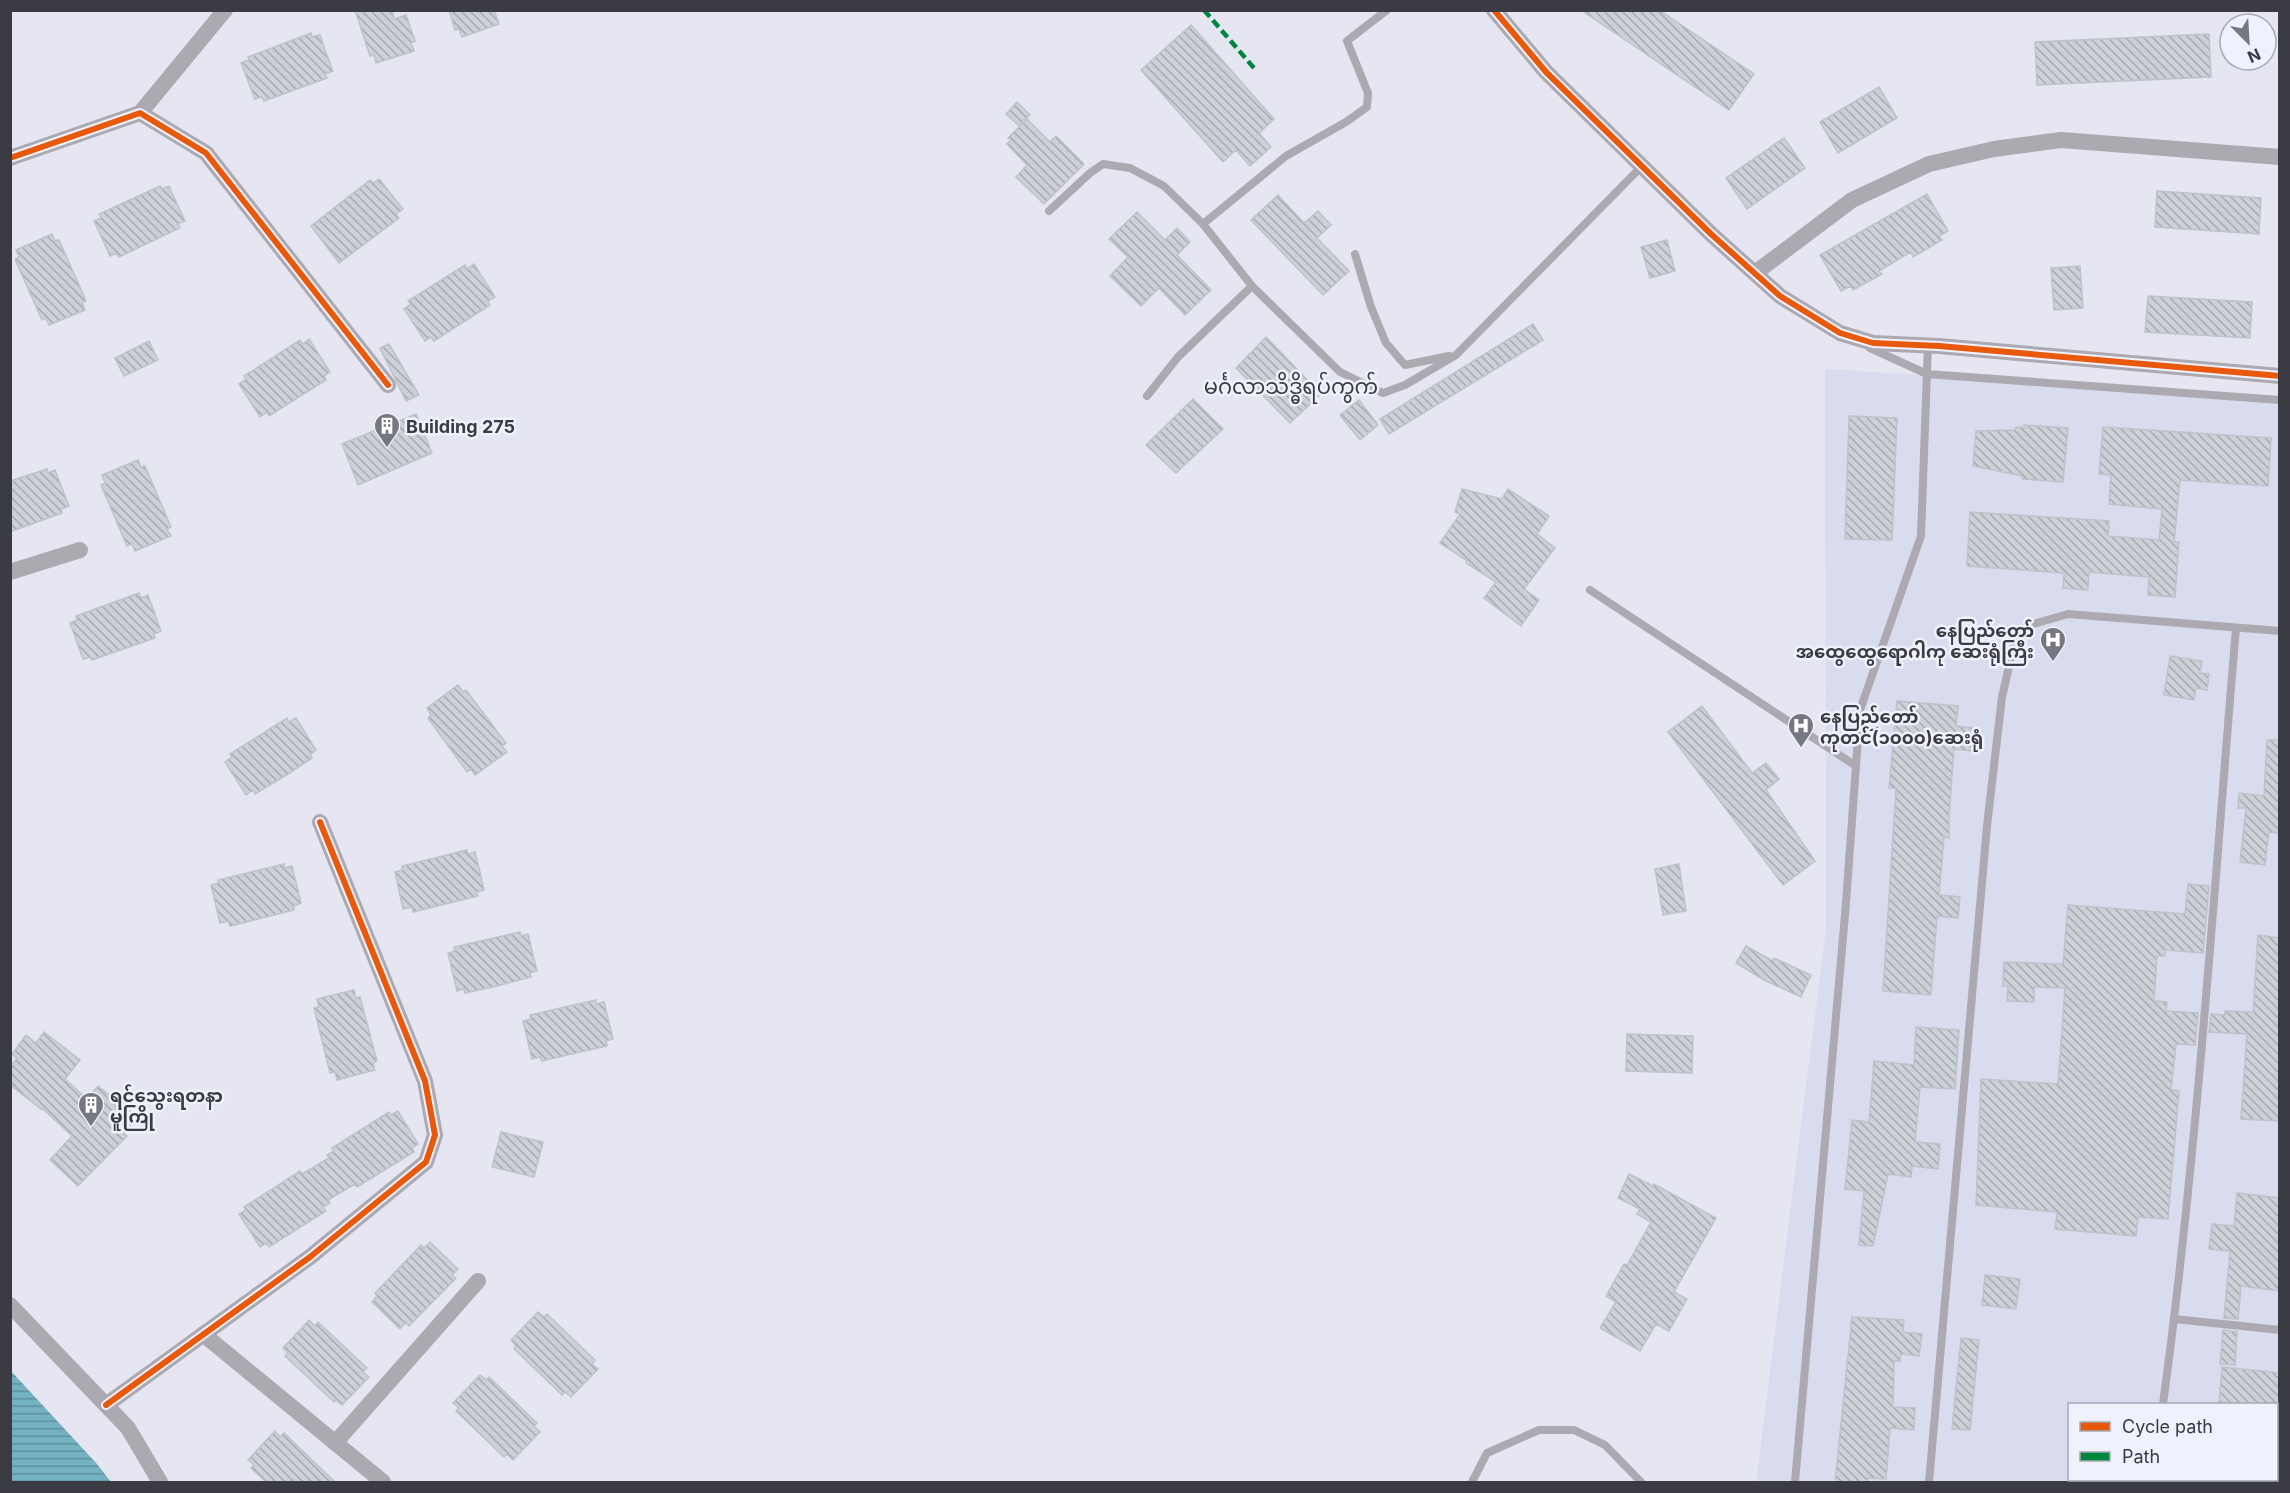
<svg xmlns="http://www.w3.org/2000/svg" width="2290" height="1493" viewBox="0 0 2290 1493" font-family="Inter,'Noto Sans Myanmar',sans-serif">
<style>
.built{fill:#d9dbee;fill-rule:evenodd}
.water{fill:url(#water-rules)}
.building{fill:url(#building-back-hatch);stroke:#bec2c9;stroke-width:1.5}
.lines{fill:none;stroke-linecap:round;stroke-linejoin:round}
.lane{stroke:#aca9b1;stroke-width:8}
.street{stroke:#aca9b1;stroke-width:16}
.quiet{stroke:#00873e;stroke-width:4.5;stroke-dasharray:9 4.5;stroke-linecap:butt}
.cycleway-casing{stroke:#eff1fc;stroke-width:10}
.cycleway{stroke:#e8590c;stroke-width:6}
.labels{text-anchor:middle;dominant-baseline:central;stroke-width:5;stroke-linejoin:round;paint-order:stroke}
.poi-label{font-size:18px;font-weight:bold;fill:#3a3b43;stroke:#eff1fc;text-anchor:start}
.quarter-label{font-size:21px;fill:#3a3b43;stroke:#eff1fc}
</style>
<defs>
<pattern id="water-rules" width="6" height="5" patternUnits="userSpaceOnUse" patternTransform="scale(1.5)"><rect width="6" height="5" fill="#74b1c1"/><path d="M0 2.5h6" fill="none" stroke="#60919e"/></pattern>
<pattern id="building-back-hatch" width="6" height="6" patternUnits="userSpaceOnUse" patternTransform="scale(1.5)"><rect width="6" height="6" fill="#cdd0d7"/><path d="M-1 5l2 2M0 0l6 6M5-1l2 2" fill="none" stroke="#a7aab0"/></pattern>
</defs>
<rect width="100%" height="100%" fill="#e5e6f1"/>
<path class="built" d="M1825,369L2279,398V1482H1756L1826,929ZM2070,1404H2276V1480H2070Z"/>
<path class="water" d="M10,1370L97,1464L111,1482H11Z"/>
<path class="building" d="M355,10H392L394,19L406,15L415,41L411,43L414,51L376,63L374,55L370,56Z
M449,10H494L499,24L462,37L459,29L455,30Z
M1581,10H1659L1754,74L1729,110Z
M1191,25L1274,119L1259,133L1271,147L1250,166L1236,150L1223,162L1141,70Z
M311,33L312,37L320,35L325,50L333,71L325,74L327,78L264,101L262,97L255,99L241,63L249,60L248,57Z
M2209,34L2211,77L2037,85L2035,42Z
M1879,87L1897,118L1838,153L1820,122Z
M1017,102L1030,115L1019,126L1006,114Z
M1027,119L1050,142L1056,136L1084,164L1044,204L1016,177L1027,165L1007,144L1011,140L1008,138Z
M1784,138L1805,168L1747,209L1726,178Z
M379,179L403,209L396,214L399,218L339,263L311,226L370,180L373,183Z
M160,186L162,189L169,186L174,197L185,221L178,224L180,228L119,257L117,253L110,256L94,221L101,218L99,214Z
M2157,191L2261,198L2259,234L2155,227Z
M1927,194L1948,231L1939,236L1942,240L1913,257L1911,252L1879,271L1882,274L1853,290L1851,286L1841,291L1820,255Z
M1278,195L1304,223L1318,211L1331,225L1317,238L1349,271L1323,295L1251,220Z
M1137,212L1165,240L1177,228L1190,242L1177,255L1211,290L1185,315L1159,288L1141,306L1110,276L1128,257L1109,239Z
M52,234L55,241L59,240L86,301L82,302L85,310L49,325L46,318L42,320L15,259L19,257L16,250Z
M1667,240L1675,271L1650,278L1641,247Z
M474,264L495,297L488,301L490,305L434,341L431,337L425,341L404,309L411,304L408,301L465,265L467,269Z
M2080,266L2083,308L2054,310L2051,268Z
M2148,296L2252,302L2250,338L2145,332Z
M1533,324L1543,340L1389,434L1380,419Z
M1266,337L1321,394L1290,423L1236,368Z
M309,339L330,372L324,376L326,380L269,416L267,412L260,417L239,384L246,379L244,376L300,340L303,344Z
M149,341L158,360L124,376L115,358Z
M389,344L419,395L406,401L380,348Z
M1193,399L1223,429L1176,473L1146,445Z
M1359,400L1378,425L1360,440L1340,415Z
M416,414L432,453L358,485L342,444Z
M1849,416L1897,418L1892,540L1845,539Z
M2024,425L2068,428L2063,482L2023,479V476L1973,466L1976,431L2015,430L2016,427L2024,428Z
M2103,427L2271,438L2268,486L2180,480L2174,542H2179L2175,597L2148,595L2149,577L2089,572L2088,590L2063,588L2064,573L1967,566L1970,512L2109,521L2108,536L2159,540L2162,509L2109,504L2111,475L2099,474Z
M138,460L141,467L145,466L171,527L167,529L171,536L135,551L132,544L127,546L101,485L105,483L102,475Z
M47,469L48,473L55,470L69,506L61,509L62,513L10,532V481Z
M1462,489L1502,499L1508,489L1549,516L1537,534L1555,548L1524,589L1539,600L1521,626L1484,598L1496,582L1466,563L1467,561L1440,543L1460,514L1455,512Z
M139,593L141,598L148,595L161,631L154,634L155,638L129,647L92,660L90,657L83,659L70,623L77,620L76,616Z
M2170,656L2202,661L2200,673L2209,674L2207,690L2196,688L2194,700L2164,695Z
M458,685L463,692L466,690L506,743L502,746L507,752L475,775L471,769L467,772L428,718L431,715L427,708Z
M1897,701L1958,706L1956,726L1974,728L1972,751L1954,749L1949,816V838L1944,837L1939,895L1960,897L1958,918L1937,916L1931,995L1883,991L1896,788H1889Z
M1702,706L1752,773L1766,763L1779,779L1766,790L1815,861L1783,885L1668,732Z
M287,718L289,722L296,718L316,750L310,755L312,758L288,774L255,794L253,790L246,795L225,762L232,757L230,754Z
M2267,740H2280V833L2269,832L2265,865L2240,862L2246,808H2238L2239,793L2264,796Z
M467,850L468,854L475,852L479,868L484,890L477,892L478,896L413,912L412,907L403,909L395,872L402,870V866Z
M284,864V868L292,866L301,903L294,906V910L230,926L228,921L220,923L211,885L219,883L218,880Z
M1679,864L1686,911L1663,915L1655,869Z
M2188,884L2209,886L2203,953L2165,950V956H2157L2154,1001L2167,1002L2166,1011L2198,1013L2195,1045L2176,1044L2171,1090L2179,1091L2168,1219L2138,1217L2136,1236L2055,1229L2057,1212L1976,1205L1981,1079L2058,1084L2065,988L2034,987V1002L2007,1001L2008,986H2003L2004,962L2063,964L2068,905L2185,914Z
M520,932L521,936L528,934L537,971L530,973L531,977L497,986L465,993L464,989L457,991L448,953L455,951L454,947Z
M2258,935L2280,938V1121L2241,1119L2247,1034L2209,1032L2211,1014L2225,1015V1011L2253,1012Z
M1746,946L1773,961L1774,958L1811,975L1801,997L1764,980L1736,963Z
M354,990L356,998L360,997L377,1061L373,1063L375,1070L337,1080L335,1072L330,1073L314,1008L319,1007L317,999Z
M596,1000V1004L604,1002L613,1039L606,1041L607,1046L542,1061L540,1057L532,1059L523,1021L531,1019L530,1015Z
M1916,1027L1959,1030L1955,1089L1920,1087L1915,1142L1940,1144L1938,1169L1912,1166L1911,1177L1888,1174L1873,1246L1859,1245L1864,1191L1845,1189L1852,1120L1869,1122L1874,1061L1914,1065Z
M44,1032L80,1060L65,1079L87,1099L98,1086L138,1118L124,1134L127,1136L78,1186L50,1160L72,1136L42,1108L41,1109L10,1085V1067L17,1058L12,1054L26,1035L36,1043Z
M1627,1034L1693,1036L1692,1073L1626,1071Z
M398,1111L418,1144L412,1148L414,1152L357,1187L355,1184L328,1200L330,1203L323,1207L326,1211L269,1247L267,1243L260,1247L239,1214L246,1210L244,1207L300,1171L302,1174L329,1158L327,1155L334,1151L332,1148L389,1112L391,1115Z
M501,1132L543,1142L534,1177L492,1167Z
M1629,1174L1653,1186L1654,1184L1716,1218L1674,1292L1687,1299L1669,1331L1656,1324L1640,1351L1600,1328L1616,1302L1606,1296L1624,1264L1627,1265L1651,1222L1637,1214L1640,1209L1618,1198Z
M2237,1193L2280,1198V1291L2241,1286L2238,1319L2224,1318L2230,1251L2209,1249L2212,1224L2234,1226Z
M430,1242L458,1269L452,1275L456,1278L409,1326L405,1323L400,1329L372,1302L377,1296L375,1293L421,1245L424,1248Z
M1985,1275L2020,1279L2016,1309L1982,1305Z
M538,1312L544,1317L547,1314L595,1360L592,1364L598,1369L571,1397L565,1392L562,1395L514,1349L516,1346L511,1340Z
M1852,1317L1904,1320L1903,1332L1922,1334L1919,1356L1901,1354L1900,1361H1894L1893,1407L1915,1408L1914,1430L1890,1428L1886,1479L1868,1478V1482H1835Z
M309,1320L315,1326L318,1322L367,1368L363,1372L369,1377L342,1405L336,1400L334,1402L285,1356L288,1353L283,1348Z
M2223,1330L2237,1332L2235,1365L2220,1364Z
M1961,1338L1979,1340L1970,1430L1952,1429Z
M2222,1367L2280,1373V1404H2219Z
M480,1375L486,1380L489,1377L537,1423L534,1426L540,1432L513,1460L507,1454L504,1457L456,1411L459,1408L453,1403Z
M275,1431L280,1437L284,1433L335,1482H266L251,1468L254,1465L248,1460Z"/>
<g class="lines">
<path class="lane" d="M1049,211L1090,173L1103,164L1130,168L1164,186L1203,224L1252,286L1340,372L1383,393L1405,385L1456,355L1642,166
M1203,224L1286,156L1346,122L1367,107L1368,93L1347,41L1387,10
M1355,254L1371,307L1386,343L1405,365L1449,356
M1870,348L1927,374L2280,400
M1147,396L1178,357L1252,286
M1590,590L1856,766
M2174,1319L2280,1330
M2163,1404C2198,1147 2214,887 2236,628
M1472,1482L1487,1453L1539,1430H1574L1605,1445L1641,1482
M1795,1482L1846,903L1860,710L1921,536L1928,345
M1929,1482L1987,826L2002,697L2013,649L2026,626L2068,614L2280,631
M2143,1482L2144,1480"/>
<path class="street" d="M1494,10L1546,72L1711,234L1780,296L1840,333L1873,343L1939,346L2280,376
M140,113L225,10
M10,158L140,113L206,153L388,385
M1755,273L1852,200L1929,164L1994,149L2061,140L2280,157
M10,572L80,550
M10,1305L128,1428L160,1482
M203,1334L383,1482
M106,1405L310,1257L426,1162L435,1135L425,1081L320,822
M335,1443L478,1281"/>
<path class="quiet" d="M1204,10L1254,68"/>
<defs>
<path id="cycleway" d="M1494,10L1546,72L1711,234L1780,296L1840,333L1873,343L1939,346L2280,376
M10,158L140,113L206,153L388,385
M106,1405L310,1257L426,1162L435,1135L425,1081L320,822"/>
</defs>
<use href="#cycleway" class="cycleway-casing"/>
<use href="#cycleway" class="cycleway"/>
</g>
<defs>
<symbol id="building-pin" viewBox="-11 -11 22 30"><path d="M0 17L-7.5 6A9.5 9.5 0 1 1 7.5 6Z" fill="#767780" stroke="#eff1fc"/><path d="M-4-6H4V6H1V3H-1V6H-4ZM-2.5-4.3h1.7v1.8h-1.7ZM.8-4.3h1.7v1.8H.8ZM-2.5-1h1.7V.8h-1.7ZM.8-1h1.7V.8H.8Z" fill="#fff"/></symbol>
<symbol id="hospital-pin" viewBox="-11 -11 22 30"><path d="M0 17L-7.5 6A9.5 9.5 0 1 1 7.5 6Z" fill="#767780" stroke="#eff1fc"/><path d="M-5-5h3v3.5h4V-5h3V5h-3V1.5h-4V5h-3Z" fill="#fff"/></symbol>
</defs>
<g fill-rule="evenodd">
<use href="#building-pin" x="372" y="411" width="30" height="40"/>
<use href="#hospital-pin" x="2038" y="625" width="30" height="40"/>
<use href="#hospital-pin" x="1786" y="711" width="30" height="40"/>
<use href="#building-pin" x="76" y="1090" width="30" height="40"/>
</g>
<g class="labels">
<g class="poi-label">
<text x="406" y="426">Building 275</text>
<text x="2034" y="630" text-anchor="end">နေပြည်တော်<tspan x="2034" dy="21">အထွေထွေရောဂါကု ဆေးရုံကြီး</tspan></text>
<text x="1820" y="716">နေပြည်တော်<tspan x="1820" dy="21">ကုတင်(၁၀၀၀)ဆေးရုံ</tspan></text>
<text x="110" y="1095">ရင်သွေးရတနာ<tspan x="110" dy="21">မူကြို</tspan></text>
</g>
<g class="quarter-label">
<text x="1291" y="386">မင်္ဂလာသိဒ္ဓိရပ်ကွက်</text>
</g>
</g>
<rect width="2290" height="1493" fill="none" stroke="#3a3b43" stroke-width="24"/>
<rect x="2068" y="1403" width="210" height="78" fill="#eff1fc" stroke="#a7a8b2" stroke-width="1.5"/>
<rect x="2080" y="1422" width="30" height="9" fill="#e8590c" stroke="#a7a8b2" stroke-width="1.5"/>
<text x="2122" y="1433" font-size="18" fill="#3a3b43">Cycle path</text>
<rect x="2080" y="1452" width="30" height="9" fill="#00873e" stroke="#a7a8b2" stroke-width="1.5"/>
<text x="2122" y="1463" font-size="18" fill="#3a3b43">Path</text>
<g transform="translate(2248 42) rotate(156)"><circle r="28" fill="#eff1fc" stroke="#a7a8b2" stroke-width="1.5"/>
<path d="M0-4.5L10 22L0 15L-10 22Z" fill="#767780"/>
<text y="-9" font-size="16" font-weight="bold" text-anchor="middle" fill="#3a3b43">N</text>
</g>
</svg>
